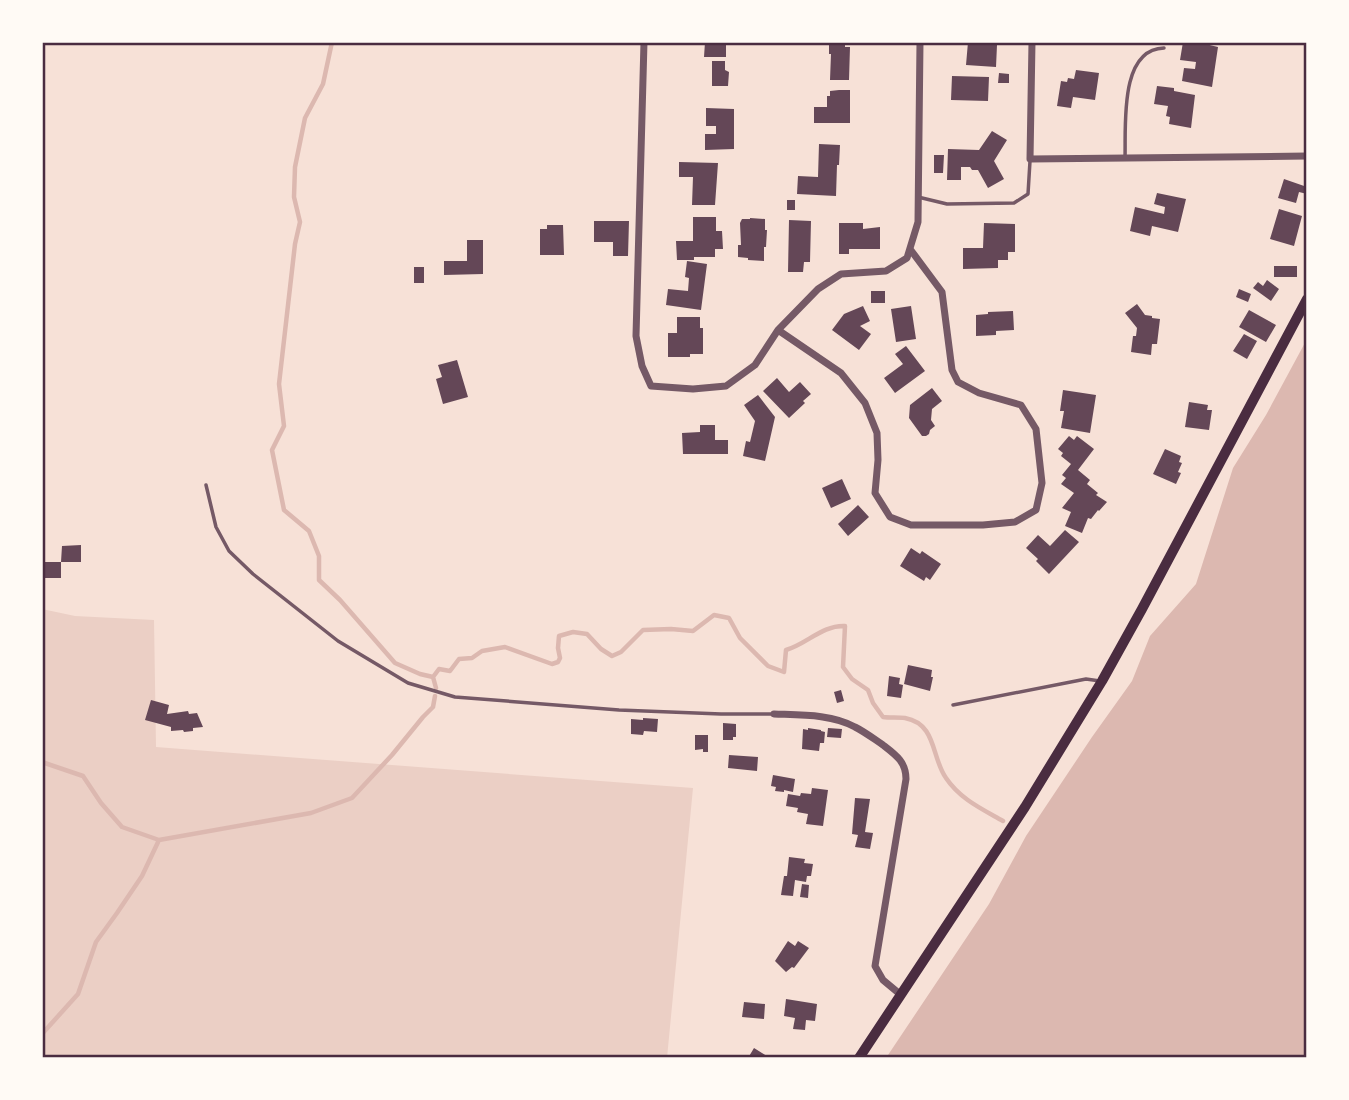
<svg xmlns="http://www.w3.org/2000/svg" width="1349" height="1100" viewBox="0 0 1349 1100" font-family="Commissioner,sans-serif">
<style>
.green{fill:#ebcfc5}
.water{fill:#dcb8b0}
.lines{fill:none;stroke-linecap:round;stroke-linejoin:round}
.stream{stroke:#dcb8b0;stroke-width:4.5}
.building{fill:#644757}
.service{stroke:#755966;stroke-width:3.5}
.minor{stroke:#755966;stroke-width:7}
.secondary{stroke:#4a2c40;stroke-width:10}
.neatline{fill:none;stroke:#4a2c40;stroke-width:2.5}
</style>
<rect width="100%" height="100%" fill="#f7e1d7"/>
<path class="green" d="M42,609L75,616L154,620L156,747L693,788L667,1058H42Z"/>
<path class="water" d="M1307,339V1058H886L989,904L1026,836L1092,737L1132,681L1150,636L1196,584L1233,468L1266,415Z"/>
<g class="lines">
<path class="stream" d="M332,42L323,84L305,118L295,167L294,197L300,222L295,244L279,384L284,426L272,450L284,510L309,531L319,556V580L340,600L395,663L420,674L433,677
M433,677L439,669L450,671L459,659L472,658L482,651L505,647L552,664L558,662L560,658L558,648L559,636L573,632L587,634L601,649L612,656L621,652L643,630L671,629L693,631L714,615L729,618L740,638L768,666L784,672L786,650C807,644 822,625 845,626L843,667L852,679L868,690L873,703L883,717C890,718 898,717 905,718C937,724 931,757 946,778C960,799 982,809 1003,821
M433,677L436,688
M42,762L83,776L101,803L122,827L159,840L311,813L352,798L392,755L423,717L433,707L435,696
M42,1034L78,994L96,942L117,913L142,876L159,840"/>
</g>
<path class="building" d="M705,42H726V57H704Z
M829,42H845V47H850L849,80H830L831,54H829Z
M968,42H984V44L997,45L996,67L966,65Z
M1183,42H1197L1218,47L1212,87L1182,81L1184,68L1195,69L1196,62L1180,60Z
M712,61H725V70L729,72L728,86H712Z
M1076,70L1099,73L1095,100L1073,97L1071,108L1057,106L1061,81L1067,82L1068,78L1074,79Z
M999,73L1009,74V83H998Z
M952,76L989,77L988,101L951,100Z
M1157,86L1174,88V91L1195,95L1191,128L1169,124L1170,117L1166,116L1168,106L1154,104Z
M839,90H850V123H814V107H827V96H830V91Z
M706,108L734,109V149L705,150V134H716V126H706Z
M992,131L1007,140L994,161L1004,179L988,188L978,170H972L970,167H961V180H947L948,149L979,150Z
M819,144L840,145L839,165H837L836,196L797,194L798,176L818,177Z
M934,155H944L943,173H934Z
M679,162L718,163L715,205H692L693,177H679Z
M1284,179L1307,187V194L1299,192L1296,203L1278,198Z
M1157,193L1186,199L1178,232L1152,226L1150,236L1130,231L1135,207L1164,214L1165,207L1154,204Z
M787,200H795V210H787Z
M1279,209L1302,216L1294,246L1270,239Z
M693,217H716V231H722L723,249H715V257H694V260H677L676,241H693Z
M750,218L765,219V230H767L766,247H764V261L748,260V258L738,257V245H741L740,223L742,219H750Z
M789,220L811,221L810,262H804L803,272H788Z
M594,221H629L628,256H613V242H594Z
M839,223H863V229L880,227V249H849V254H839Z
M984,223L1015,224V252H1008V260H998V268L963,269V248H983Z
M547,225H563L564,255H540V229H547Z
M467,240H483V274L444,275V261H467Z
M687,261L707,264L701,310L666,305L668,289L688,291L689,278L685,277Z
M1274,266H1297V277H1274Z
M414,267H424V283H414Z
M1267,280L1279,289L1271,301L1253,288L1258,282L1263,286Z
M1239,289L1251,294L1248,302L1236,297Z
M871,291H885V303H871Z
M1137,304L1145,315L1152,316V318L1160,319L1157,344H1152L1151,355L1131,352L1133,336H1136L1137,328L1125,313Z
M863,306L870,321L860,326L871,334L859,350L832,330L844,314Z
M911,306L916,339L896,342L891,309Z
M1249,310L1276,325L1266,342L1239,327Z
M1013,311L1014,330L996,331V335L976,336V315L988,314V312Z
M677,317H700V328H703V354H690V357H668V333H677Z
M1244,334L1257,341L1247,359L1233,351Z
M906,346L925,371L895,393L884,378L903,364L895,354Z
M457,360L468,397L443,404L436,379L442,377L438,365Z
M777,378L789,392L800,382L811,394L803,401L805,403L789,418L763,391Z
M932,388L942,401L932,409L931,420L935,426L930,430L929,434L926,436H922L909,418L910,405Z
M1063,390L1096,395L1090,433L1061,428L1064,411H1060Z
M758,395L775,417L765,461L743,456L746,441L750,442L755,421L744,405Z
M1189,402L1208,405L1207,410H1212L1209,430L1185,427Z
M700,425H715V440H728V454H683L682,433L700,432Z
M1069,436L1074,440L1077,436L1094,449L1078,470L1090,480L1087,484L1098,493L1096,495L1107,502L1099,511L1098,510L1091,519L1088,518L1082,533L1065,526L1071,512L1062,508L1074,493L1061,484L1066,478L1062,475L1071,464L1061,456L1063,453L1058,449Z
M1165,449L1181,456L1179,462L1182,463L1178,472L1181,473L1176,484L1153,474Z
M842,479L851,499L831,508L822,488Z
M858,505L869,517L848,536L838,524Z
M1065,530L1079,542L1049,574L1036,561L1038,559L1026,548L1038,535L1050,546Z
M81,545V562H61L62,546Z
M911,548L920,554L922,551L941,564L930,580L926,577L924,581L900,566Z
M44,562H61V578H44Z
M908,665L932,670L931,677H933L930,691L904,684Z
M889,676L900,678L899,684L903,685L901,698L887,696Z
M841,690L844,701L837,703L834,692Z
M151,700L169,705L167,714L188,711L189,714L197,713L203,727L193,728V731L184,732L183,730L171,731V727L145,720Z
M643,718L658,719L657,732L644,731L643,735L631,734V719L643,720Z
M723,723L736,724V737H733V740H723Z
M808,728L821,730V731L825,732L824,743H820L819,751L802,749L803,729L808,730Z
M828,728L842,729L841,738L827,737Z
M695,735H708V752H703V749L695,750Z
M729,755L758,757L757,771L728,768Z
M773,775L795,779L793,792L784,790V792L775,791L776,787L771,786Z
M812,788L828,790L823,826L806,824L808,814L797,812L798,808L786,806L788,794L800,796L801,793L811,794Z
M855,798L870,799L865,832L873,833L870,849L855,847L858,835L852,834Z
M789,857L805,859L804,863L813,864L811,876H807L806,882L795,880L793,896L781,895L784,876H787Z
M802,884L809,885L808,898L800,897Z
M788,941L795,946L798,941L809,948L794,968L792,967L786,972L775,961Z
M786,999L817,1004L815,1021L806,1020L805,1030L793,1029L795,1018L784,1016Z
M744,1002L765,1004L764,1019L742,1017Z
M754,1048L770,1058H748Z"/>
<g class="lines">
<path class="service" d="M1125,158C1126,126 1119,49 1164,48
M918,197L947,204L1014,203L1028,194L1030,161
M206,485L216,527L229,551L253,574L338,641L408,683L455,697L619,710L721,714H774
M953,705L1086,679L1100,681"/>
<path class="minor" d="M644,42L636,336L642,366L651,386L693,389L726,386L755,365L778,330L818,289L841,274L886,271L907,258L918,222L920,42
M1032,42L1030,159L1307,156
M778,330L841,373L865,403L877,433L878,460L875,493L890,517L911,525H983L1015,522L1036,510L1042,483L1036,429L1021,405L979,393L958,382L952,370L942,292L910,249
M774,714C800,715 832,714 855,727C865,732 874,739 883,745C896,755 906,762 906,779L875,966L883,980L901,995"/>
<path class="secondary" d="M859,1058L1025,807L1102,681L1142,609L1307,299"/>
</g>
<rect width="1349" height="1100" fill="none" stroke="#fffaf5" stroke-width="88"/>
<rect x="44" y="44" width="1261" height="1012" class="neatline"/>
</svg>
